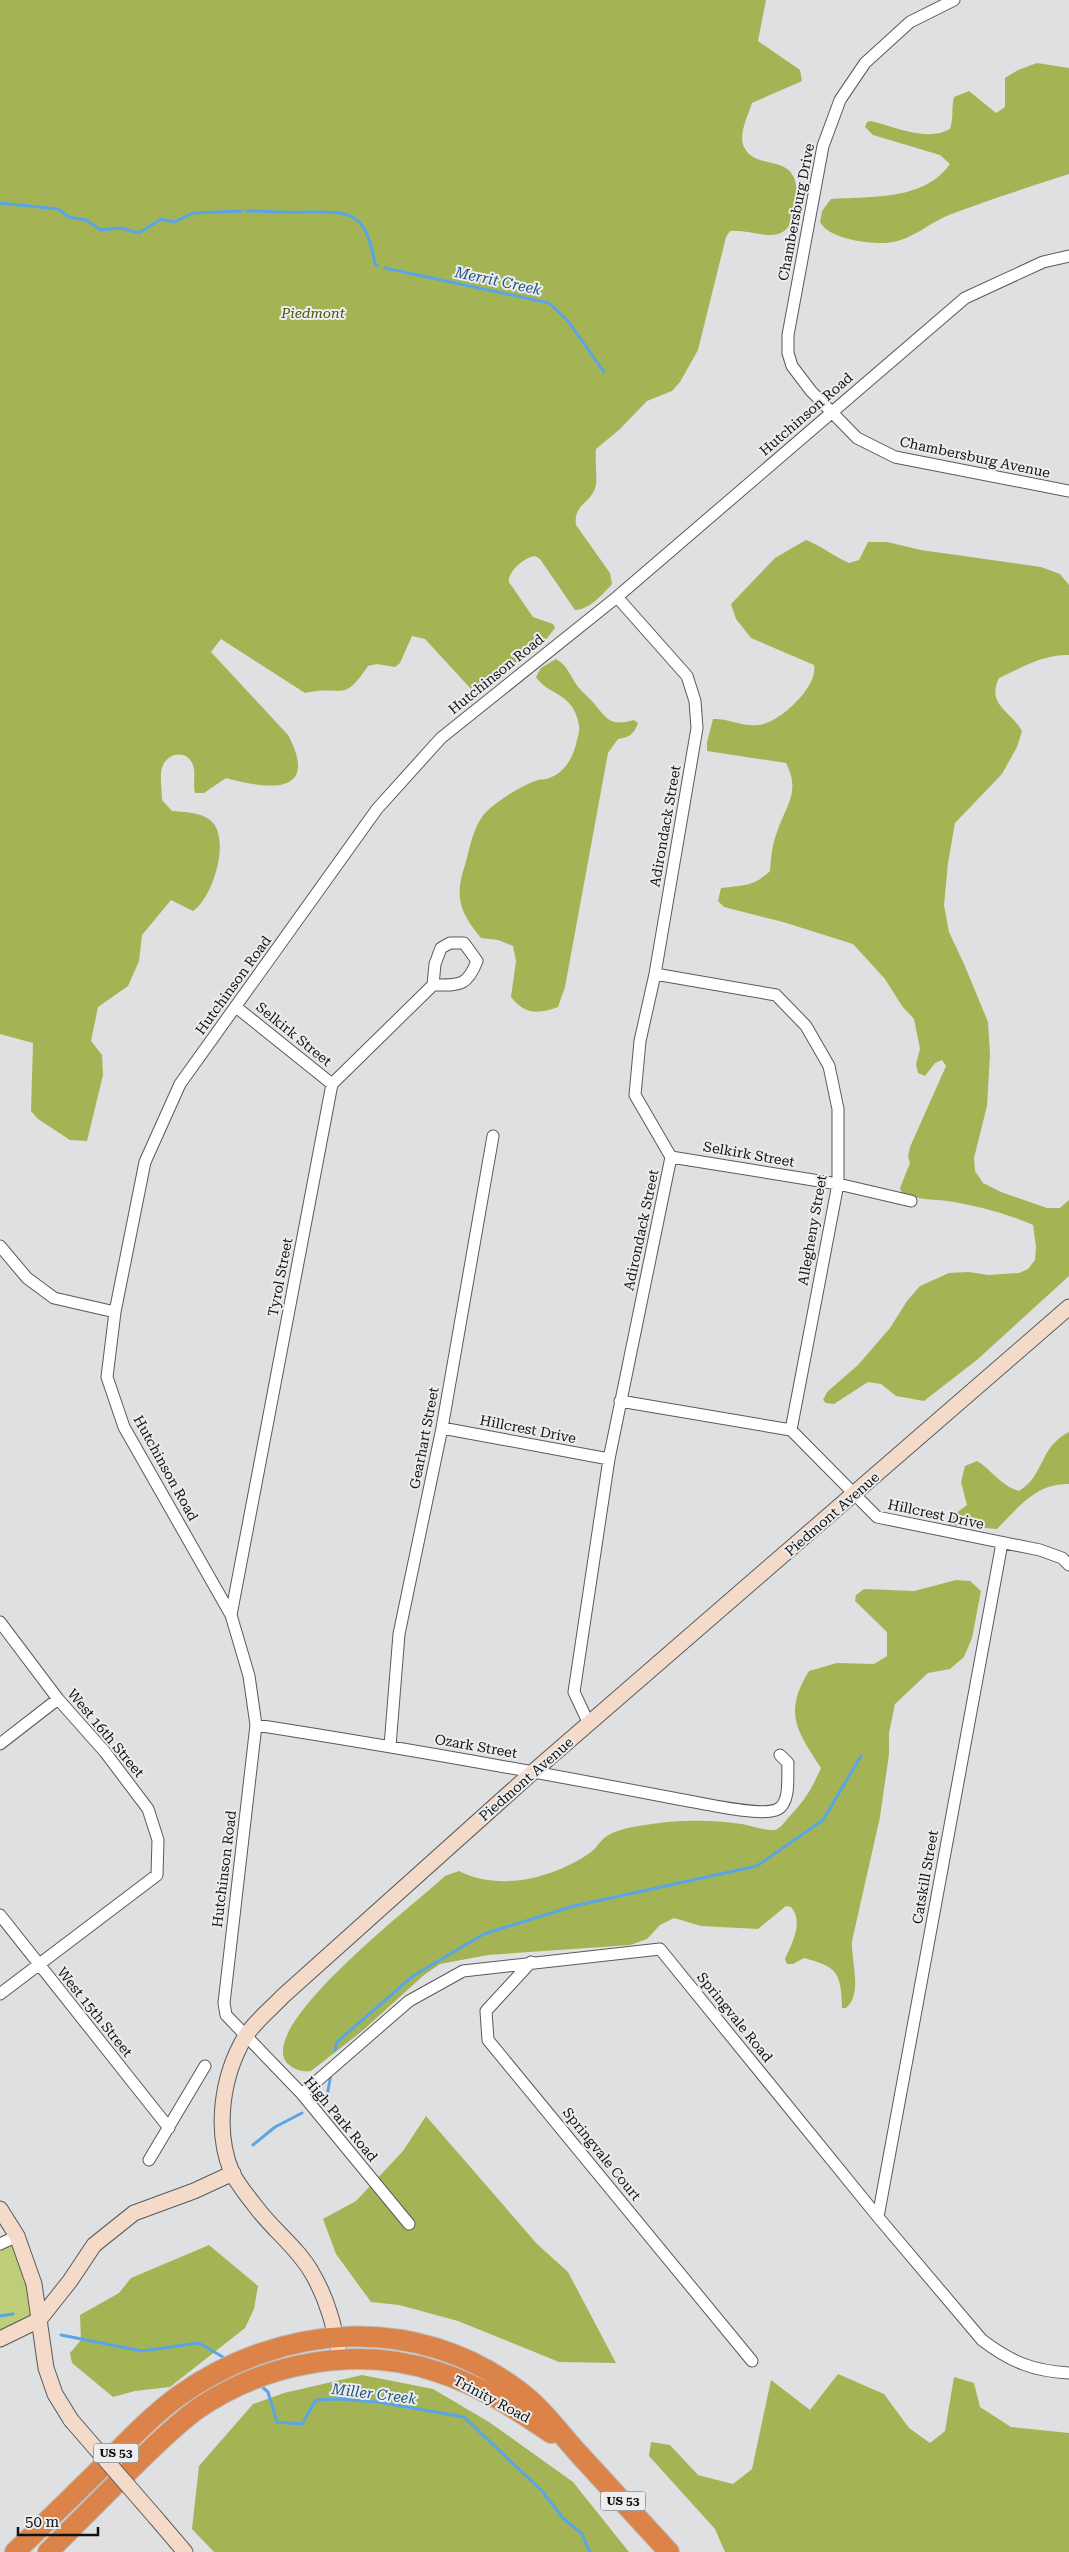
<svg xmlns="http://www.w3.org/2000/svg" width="1069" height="2552" viewBox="0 0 1069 2552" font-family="'Roboto Serif',serif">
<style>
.green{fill:#becd77}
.forest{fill:#a4b455}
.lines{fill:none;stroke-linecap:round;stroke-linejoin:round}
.stream{stroke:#5aa5e7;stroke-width:3}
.street-casing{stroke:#595a5b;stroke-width:13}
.secondary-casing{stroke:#595a5b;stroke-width:17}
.highway-casing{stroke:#bcbdbd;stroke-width:22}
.street{stroke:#fff;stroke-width:11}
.secondary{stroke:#f4dac8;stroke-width:15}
.highway{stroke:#db8349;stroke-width:20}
.secondary-bridge-casing{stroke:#595a5b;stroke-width:17;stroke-linecap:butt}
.secondary-bridge{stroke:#f4dac8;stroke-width:15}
.labels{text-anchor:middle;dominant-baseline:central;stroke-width:4;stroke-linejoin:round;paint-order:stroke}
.shield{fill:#ecedee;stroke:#535454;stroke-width:1}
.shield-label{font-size:12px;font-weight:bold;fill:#111212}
.street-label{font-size:14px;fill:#111212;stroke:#ecedee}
.park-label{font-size:14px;font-style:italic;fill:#4a540c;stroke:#ecedee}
.water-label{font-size:15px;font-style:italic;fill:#1f5480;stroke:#ecedee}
</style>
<rect width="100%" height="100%" fill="#dfe0e1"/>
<path class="green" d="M17,2236L39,2320L0,2337V2240Z"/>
<path class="forest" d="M0,0H766L758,41L800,70L802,81L752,103C748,116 738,134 744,147C757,175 806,146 795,209C787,251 758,229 730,231L726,237L698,350L680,382L672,391L647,401L620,429L596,449C595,459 597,475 596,485C592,504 573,503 576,525L610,573L612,584C603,594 589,610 575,610L540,559L535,556C526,556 507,572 509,582L533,617L553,624L555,628L544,642L478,693L471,689L425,639L412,636L400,663L395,667L377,664L368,666C342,705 343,684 305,693L221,639L211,652L288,735C321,797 265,789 226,778L204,793H195C193,785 195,777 194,769C191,751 171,750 163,765C159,773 162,790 162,800L172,811C185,812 199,812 210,820C232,837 213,898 193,911L171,900L142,935L139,961L128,986L98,1007L91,1041L102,1055L103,1075L87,1141L70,1140L38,1119L31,1111L33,1043L0,1034Z
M1037,63L1069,68V174C1029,187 988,200 949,215C929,223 909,242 886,243C868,244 829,239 820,222L822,211L831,199C871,196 924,201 950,164L940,155L873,135L865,127L867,122L871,121C895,127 928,142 950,129C954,117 951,109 954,97L969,91L996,113L1005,107V78L1018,70Z
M806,540C822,546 833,556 849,563L859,560L868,542H887L921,550L1041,567L1060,574L1069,585V655C1044,654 1021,668 999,678C986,705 1011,711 1022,731L1017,747L1002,774L955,823L948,863L944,905L949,932L964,964L988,1022L990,1054L987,1106L974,1158L975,1171L983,1183L1001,1192L1047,1208H1060L1069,1200V1276L978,1359L924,1401L896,1396L881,1384L868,1382L834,1404L826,1403L823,1400L827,1392L858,1365L890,1328L907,1301L920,1286L949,1273L969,1272L988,1275L1019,1273L1028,1269L1035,1260L1036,1247L1033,1225C1009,1214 974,1205 947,1201C932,1199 917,1200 902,1193L900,1188L910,1163L908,1157L910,1147L946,1066L942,1060L935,1063L925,1076L918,1073L916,1064L920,1049L914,1019L902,1006L885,979L853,944L783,922L724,907L718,901L721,888C743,885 753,887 770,871C771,858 772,845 777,832C786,805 801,792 786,763L707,751V742L713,719C729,718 741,727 758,725C779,724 819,686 814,665L751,638L736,619L731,604L775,558Z
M556,659C566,664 570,675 576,684C581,691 586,695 592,701C607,719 609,727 634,720L638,723C634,734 630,737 618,739L608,753L565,987L558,1007C538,1014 525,1015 511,997L516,961L513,946L498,940L481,938C460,913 454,897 465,865C470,848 473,826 486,812C499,800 520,786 538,780C541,779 545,780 549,778C565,773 574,756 577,740C578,736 580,730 579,725C573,691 548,696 536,677L541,668Z
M1069,1432V1484C1036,1483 1019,1507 997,1529L949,1525L947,1520L967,1505L961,1482L965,1466L977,1461C992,1470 1001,1486 1019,1491C1045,1475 1039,1447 1069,1432Z
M956,1580L970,1581L981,1591L972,1638L964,1657L950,1669L928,1673L895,1704L889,1733V1754L880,1817L852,1941C851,1962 863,1994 846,2008H842C841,1973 838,1967 804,1958L793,1964H787L785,1959C792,1943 804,1922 791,1907L786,1906L758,1929L701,1926L674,1918L660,1925L647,1939L630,1945L488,1955L440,1964L424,1975L361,2032L311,2071C302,2072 294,2070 287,2063C255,2026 419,1901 445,1876L459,1871C499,1892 555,1878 591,1852C597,1848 600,1840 607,1836C614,1831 630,1827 639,1826C672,1820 707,1819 741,1824C750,1825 771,1833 777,1829C781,1827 785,1822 788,1818C805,1800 810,1792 821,1768C797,1731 783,1713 809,1671L837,1663L874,1664L887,1656V1632L855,1601L856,1595L864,1589L914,1591Z
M426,2116L537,2244L568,2272L616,2363L559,2362L458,2321L399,2305L371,2302L336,2254L323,2219L356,2201L403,2151Z
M209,2245L258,2286L254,2309L245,2328L170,2387L135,2391L113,2397L72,2363L70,2353L81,2340L80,2315L119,2293L131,2278Z
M838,2374L884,2394L909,2428L930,2443L945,2431L954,2377L974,2383L980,2407L1011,2427L1069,2433V2552H725L715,2529L649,2456L651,2442L670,2445L698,2475L733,2484L752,2469L771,2380L810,2410Z
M362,2375L433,2389L489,2422L573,2482L629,2552H214L192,2529L199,2466L253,2404L284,2393Z"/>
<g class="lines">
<path class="stream" d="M0,203L58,209L69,217L86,220L101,230L121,228L139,233L161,219L174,222L193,213L242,211
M247,211C267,211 288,213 308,212C355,211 366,215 375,264L378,266
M385,268L549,303L568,321L604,372
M335,2050L337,2042L413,1976L484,1934L574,1906L757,1866L823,1820L861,1756
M317,2103L327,2096L331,2074
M253,2145L275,2127L302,2113
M0,2316L13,2314
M61,2335L142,2351L199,2343L228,2360
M260,2385L268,2392L277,2422L302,2424L316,2400L339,2399L377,2402L464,2417L542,2491L563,2518L582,2534L590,2552"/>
<defs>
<path id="street" d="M954,0L910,22L865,63L840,100L823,146L788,335V353L792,366L811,391L857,438L895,457L1069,491
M655,974L776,995L806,1026L829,1066L838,1109V1184L791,1430
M236,1007L332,1084
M671,1157L838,1184L911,1201
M0,1246L27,1278L54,1298L115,1312
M620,1401L791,1430L877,1517L1040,1550L1062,1558L1069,1565
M442,1428L609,1459
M231,1615L332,1084L433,985L435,964L441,948L450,943H464L477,961C467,987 459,985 433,985
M0,1622L58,1699L105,1752L148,1809L158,1840L157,1875L0,1994
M589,1724L574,1692L609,1459L671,1157L635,1095L640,1041L655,974L697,728L695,701L687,676L617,597
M256,1725C397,1747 537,1772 678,1799C698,1802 762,1818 778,1809C791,1802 787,1775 788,1763L780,1755
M0,1744L58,1699
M390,1746L399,1634L442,1428L493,1136
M0,1915L169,2128
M531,1962L486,2011L488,2040L752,2361
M302,2094L409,2001L463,1971L660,1949L878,2217L982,2340C1011,2362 1033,2371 1069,2373
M149,2160L205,2066
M878,2217L1002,1543
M409,2224L302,2094L226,2015L224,2003L256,1725L249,1676L231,1615L124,1427L107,1377L115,1312L145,1162L180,1084L377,809L441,738L617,597L965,298L1043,262L1069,256
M0,2244L17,2236"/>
<path id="secondary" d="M0,2209L17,2236L34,2284L46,2368L55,2394L71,2420
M0,2339L39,2320L70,2281L94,2245L134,2213L194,2191L233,2173
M340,2359C335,2329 328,2300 312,2273C298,2248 273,2230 256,2207C248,2197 238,2184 232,2173C214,2130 222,2076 245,2037C254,2022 271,2009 283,1996L534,1771L1069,1307
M156,2518L185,2552"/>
<path id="highway" d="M15,2552C44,2524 72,2497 100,2469C125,2444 149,2418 177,2397C280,2323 416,2312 519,2391C542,2408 559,2432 578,2453C608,2486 639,2519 669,2552
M48,2552C75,2525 102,2498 129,2471C150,2450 172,2428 196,2410C265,2362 358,2345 438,2372C479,2385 516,2409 551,2433"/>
</defs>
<use href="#street" class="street-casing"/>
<use href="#secondary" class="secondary-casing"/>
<use href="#highway" class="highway-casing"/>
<use href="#street" class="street"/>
<use href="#secondary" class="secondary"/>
<use href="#highway" class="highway"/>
<defs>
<path id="secondary-bridge" d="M71,2420L156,2518"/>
</defs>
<use href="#secondary-bridge" class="secondary-bridge-casing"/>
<use href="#secondary-bridge" class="secondary-bridge"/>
</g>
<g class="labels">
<g class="shield">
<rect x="93.5" y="2443.5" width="45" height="19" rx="4"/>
<rect x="600.5" y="2491.5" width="45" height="19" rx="4"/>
</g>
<g class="shield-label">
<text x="116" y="2453">US 53</text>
<text x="623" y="2501">US 53</text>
</g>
<g class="street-label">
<text transform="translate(796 212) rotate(-79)">Chambersburg Drive</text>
<text transform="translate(806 414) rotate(-41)">Hutchinson Road</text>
<text transform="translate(975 457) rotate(12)">Chambersburg Avenue</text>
<text transform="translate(496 674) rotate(-39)">Hutchinson Road</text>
<text transform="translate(665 826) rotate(-80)">Adirondack Street</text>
<text transform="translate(233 985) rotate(-54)">Hutchinson Road</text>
<text transform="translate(294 1034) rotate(39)">Selkirk Street</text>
<text transform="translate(749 1154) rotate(10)">Selkirk Street</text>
<text transform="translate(641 1230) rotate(-78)">Adirondack Street</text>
<text transform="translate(812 1230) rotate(-80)">Allegheny Street</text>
<text transform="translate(280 1277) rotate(-79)">Tyrol Street</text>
<text transform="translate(528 1429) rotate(11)">Hillcrest Drive</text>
<text transform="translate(424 1438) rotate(-79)">Gearhart Street</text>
<text transform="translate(166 1468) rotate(61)">Hutchinson Road</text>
<text transform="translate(832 1514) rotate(-41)">Piedmont Avenue</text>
<text transform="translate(936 1514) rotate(12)">Hillcrest Drive</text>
<text transform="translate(106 1733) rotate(50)">West 16th Street</text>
<text transform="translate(476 1746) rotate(10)">Ozark Street</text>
<text transform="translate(526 1779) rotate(-41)">Piedmont Avenue</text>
<text transform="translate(224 1869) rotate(-83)">Hutchinson Road</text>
<text transform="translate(925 1877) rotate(-80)">Catskill Street</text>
<text transform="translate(95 2012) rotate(51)">West 15th Street</text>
<text transform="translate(735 2017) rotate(51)">Springvale Road</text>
<text transform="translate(341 2119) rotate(50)">High Park Road</text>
<text transform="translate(602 2154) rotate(51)">Springvale Court</text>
<text transform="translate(492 2399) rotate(28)">Trinity Road</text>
</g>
<g class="park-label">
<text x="313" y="313">Piedmont</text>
</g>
<g class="water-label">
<text transform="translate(498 281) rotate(12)">Merrit Creek</text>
<text transform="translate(374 2394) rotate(7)">Miller Creek</text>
</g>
</g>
<path d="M18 2527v8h80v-8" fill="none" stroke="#111212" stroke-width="2.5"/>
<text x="25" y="2527" font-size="15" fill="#111212" stroke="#ecedee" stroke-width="4" paint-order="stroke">50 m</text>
</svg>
